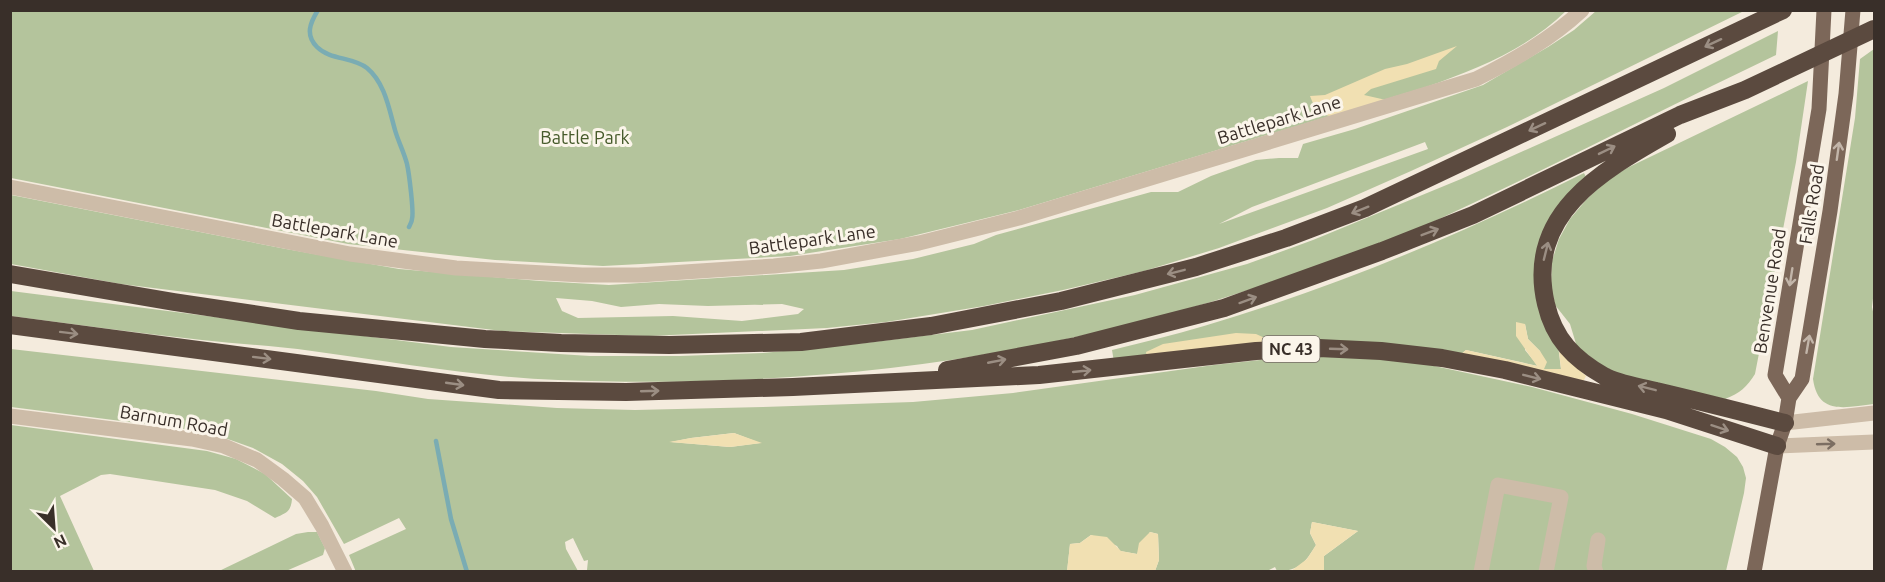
<svg xmlns="http://www.w3.org/2000/svg" width="1885" height="582" viewBox="0 0 1885 582" font-family="Ubuntu,sans-serif">
<style>
.green{fill:#b4c49c;fill-rule:evenodd}
.sand{fill:#f1e0b2}
.lines{fill:none;stroke-linecap:round;stroke-linejoin:round}
.stream{stroke:#7aacb3;stroke-width:4.5}
.minor{stroke:#cdbca8;stroke-width:15}
.major{stroke:#7c6759;stroke-width:15}
.highway{stroke:#5b4a3f;stroke-width:18}
.oneway{stroke:#9b8e83}
.oneway2{stroke:#c2b5a9}
.oneway3{stroke:#7c6e62}
.labels{text-anchor:middle;dominant-baseline:central;stroke-width:6;stroke-linejoin:round;paint-order:stroke}
.shield{fill:#fbf5ea;stroke:#736a63;stroke-width:1.5}
.shield-label{font-size:16px;font-weight:bold;fill:#392f29}
.street-label{font-size:18px;fill:#392f29;stroke:#fbf5ea}
.park-label{font-size:18px;fill:#455a2a;stroke:#fbf5ea}
</style>
<rect width="100%" height="100%" fill="#f4ebdd"/>
<path class="green" d="M10,11H1566C1527,49 1477,69 1426,87L1019,210L900,239L790,256L603,266L495,260L348,244L11,178Z
M1596,11H1744L1507,127L1411,171L1327,208L1219,248L1144,271L1063,290L984,306L886,322L827,328L649,336L502,331L121,284L11,264V195L286,249L399,269L540,281L609,285L844,270L913,259L974,244L996,235L1151,192H1178L1211,176L1256,160L1279,158H1298L1303,144L1355,129L1483,85L1548,47L1574,30ZM1425,142L1428,149L1219,224L1252,207ZM556,298L592,301L621,307L659,304L708,306L782,304L804,309L798,314L742,321L673,316L578,318L562,311Z
M1778,31L1776,55C1663,109 1552,167 1437,220C1375,248 1305,272 1239,293C1020,364 788,389 558,380C476,377 394,362 312,351C276,346 239,344 202,340C138,333 74,324 11,316V291L451,347L590,356H680L763,353L865,343L972,330L1135,295L1247,264L1313,240L1461,179L1664,88Z
M1874,49V290L1872,307L1874,316V404C1846,407 1818,416 1813,379L1855,118L1860,59Z
M1808,81L1796,162L1755,374C1747,387 1740,393 1725,399L1612,373L1577,347L1570,324L1555,305L1551,287L1552,261L1559,239L1570,219L1586,200L1606,181L1627,168Z
M1584,173L1586,177L1544,237L1561,369H1544L1540,351L1528,339L1525,324V350L1538,366L1466,350L1460,355L1147,357L1114,362L1112,350C1143,342 1174,335 1204,326C1336,287 1462,234 1584,173Z
M11,349L376,391L428,399L557,408L635,410L763,407L913,402L1013,393L1214,365L1296,356L1402,359L1532,387L1632,414L1711,439L1725,447L1737,457L1743,467L1746,478L1744,493L1726,571H1324V556L1358,531L1312,522L1310,533L1316,545C1305,563 1299,571 1277,571L1275,567L1265,572L1155,571L1159,560L1158,534L1150,532L1137,554L1120,551L1117,546L1091,535L1080,543L1070,544L1067,572L584,571L587,570L588,560L584,561L573,538L565,542L566,549L578,571L356,572L349,555L406,529L399,518L344,544L317,497L303,481L282,464L253,448L208,432L11,407ZM734,433L760,443L730,447L671,442L691,438Z
M11,425L207,451L236,459L265,474L292,499C291,512 286,513 275,518L247,501L215,490L110,474L101,475L60,496L94,571L11,572Z
M308,532H317L325,548L323,555L286,571L217,572L296,534Z"/>
<path class="sand" d="M1457,46L1439,61L1436,69L1371,89L1364,95L1386,100L1330,116C1316,113 1315,108 1310,96L1325,95L1385,69L1407,64Z
M1516,322L1525,324L1528,339L1540,351L1547,362L1544,369H1561L1559,351L1586,376L1582,384L1460,355L1466,350L1537,366L1516,336Z
M1236,333L1256,334L1276,343L1147,357L1146,352L1163,344Z
M734,433L762,443L730,447L669,442L691,438Z
M1312,522L1358,531L1324,556V571H1291L1307,559L1316,545L1310,533Z
M1150,532L1158,534L1159,560L1155,571H1067L1070,544L1080,543L1091,535L1107,537L1121,551L1137,554L1139,543Z"/>
<g class="lines">
<path class="stream" d="M318,10C310,23 305,35 317,47C330,60 353,57 367,68C385,83 389,109 395,130C398,141 404,152 407,164C409,173 414,212 412,219C412,222 410,225 409,227
M436,441L451,519L467,572"/>
<path class="minor" d="M10,187L350,254L456,268L582,275H639L774,266L821,261L919,243L1019,218L1476,79C1514,60 1551,39 1582,10
M10,416L192,439L224,446L257,460L283,479L305,498L322,526L345,572
M1785,423L1874,413
M1777,446L1874,442
M1481,572L1498,485L1561,497L1546,572
M1596,572L1594,566L1598,540"/>
<path class="major" d="M1789,398L1802,379L1830,211L1846,94L1853,10
M1754,572L1777,446L1785,423L1789,398L1775,375L1819,109L1824,10"/>
<path class="highway" d="M1667,134C1600,172 1525,215 1546,304C1554,339 1574,359 1604,376C1617,384 1641,387 1656,391C1699,401 1742,412 1785,423
M10,274L174,302L299,321L485,339L561,343L669,345L801,342L931,326L1061,301L1196,267L1286,238L1365,208L1783,10
M10,325L499,390L626,392L793,387L1039,375L1256,351L1319,348L1381,351L1442,358L1505,370L1666,410L1777,446
M947,370L1076,346L1224,308L1382,251L1473,215L1680,115L1745,90L1874,29"/>
</g>
<defs><path id="oneway-shaft" d="M-6 0H5M1.5-3L5.5 0L1.5 3" fill="none" stroke-width="1.6" stroke-linecap="round" stroke-linejoin="round" transform="scale(1.5)"/></defs>
<g class="oneway">
<use href="#oneway-shaft" transform="translate(1713 43) rotate(155)"/>
<use href="#oneway-shaft" transform="translate(1537 127) rotate(155)"/>
<use href="#oneway-shaft" transform="translate(1607 150) rotate(-26)"/>
<use href="#oneway-shaft" transform="translate(1360 210) rotate(158)"/>
<use href="#oneway-shaft" transform="translate(1430 232) rotate(-21)"/>
<use href="#oneway-shaft" transform="translate(1546 251) rotate(-76)"/>
<use href="#oneway-shaft" transform="translate(1176 272) rotate(166)"/>
<use href="#oneway-shaft" transform="translate(1248 300) rotate(-20)"/>
<use href="#oneway-shaft" transform="translate(69 333) rotate(7)"/>
<use href="#oneway-shaft" transform="translate(1339 349) rotate(2)"/>
<use href="#oneway-shaft" transform="translate(262 358) rotate(7)"/>
<use href="#oneway-shaft" transform="translate(997 361) rotate(-11)"/>
<use href="#oneway-shaft" transform="translate(1082 371) rotate(-6)"/>
<use href="#oneway-shaft" transform="translate(1532 377) rotate(14)"/>
<use href="#oneway-shaft" transform="translate(455 384) rotate(8)"/>
<use href="#oneway-shaft" transform="translate(1647 388) rotate(-166)"/>
<use href="#oneway-shaft" transform="translate(650 391) rotate(-2)"/>
<use href="#oneway-shaft" transform="translate(1720 428) rotate(18)"/>
</g>
<g class="oneway2">
<use href="#oneway-shaft" transform="translate(1838 151) rotate(-82)"/>
<use href="#oneway-shaft" transform="translate(1791 277) rotate(99)"/>
<use href="#oneway-shaft" transform="translate(1808 344) rotate(-80)"/>
</g>
<use class="oneway3" href="#oneway-shaft" transform="translate(1826 444) rotate(-2)"/>
<g class="labels">
<rect class="shield" x="1262.5" y="336" width="57" height="26" rx="4.5"/>
<g class="shield-label">
<text x="1291" y="349">NC 43</text>
</g>
<g class="street-label">
<text transform="translate(1279 119) rotate(-17)">Battlepark Lane</text>
<text transform="translate(1811 204) rotate(-81)">Falls Road</text>
<text transform="translate(335 230) rotate(10)">Battlepark Lane</text>
<text transform="translate(812 239) rotate(-8)">Battlepark Lane</text>
<text transform="translate(1769 291) rotate(-81)">Benvenue Road</text>
<text transform="translate(174 420) rotate(10)">Barnum Road</text>
</g>
<g class="park-label">
<text x="585" y="137">Battle Park</text>
</g>
</g>
<rect width="1885" height="582" fill="none" stroke="#392f29" stroke-width="24"/>
<g transform="translate(54 528) rotate(155)" stroke="#fbf5ea" stroke-width="4.5" paint-order="stroke">
<path d="M0-4.5L10 22L0 15L-10 22Z" fill="#392f29"/>
<text y="-9" font-size="16" font-weight="bold" text-anchor="middle" fill="#392f29">N</text>
</g>
</svg>
